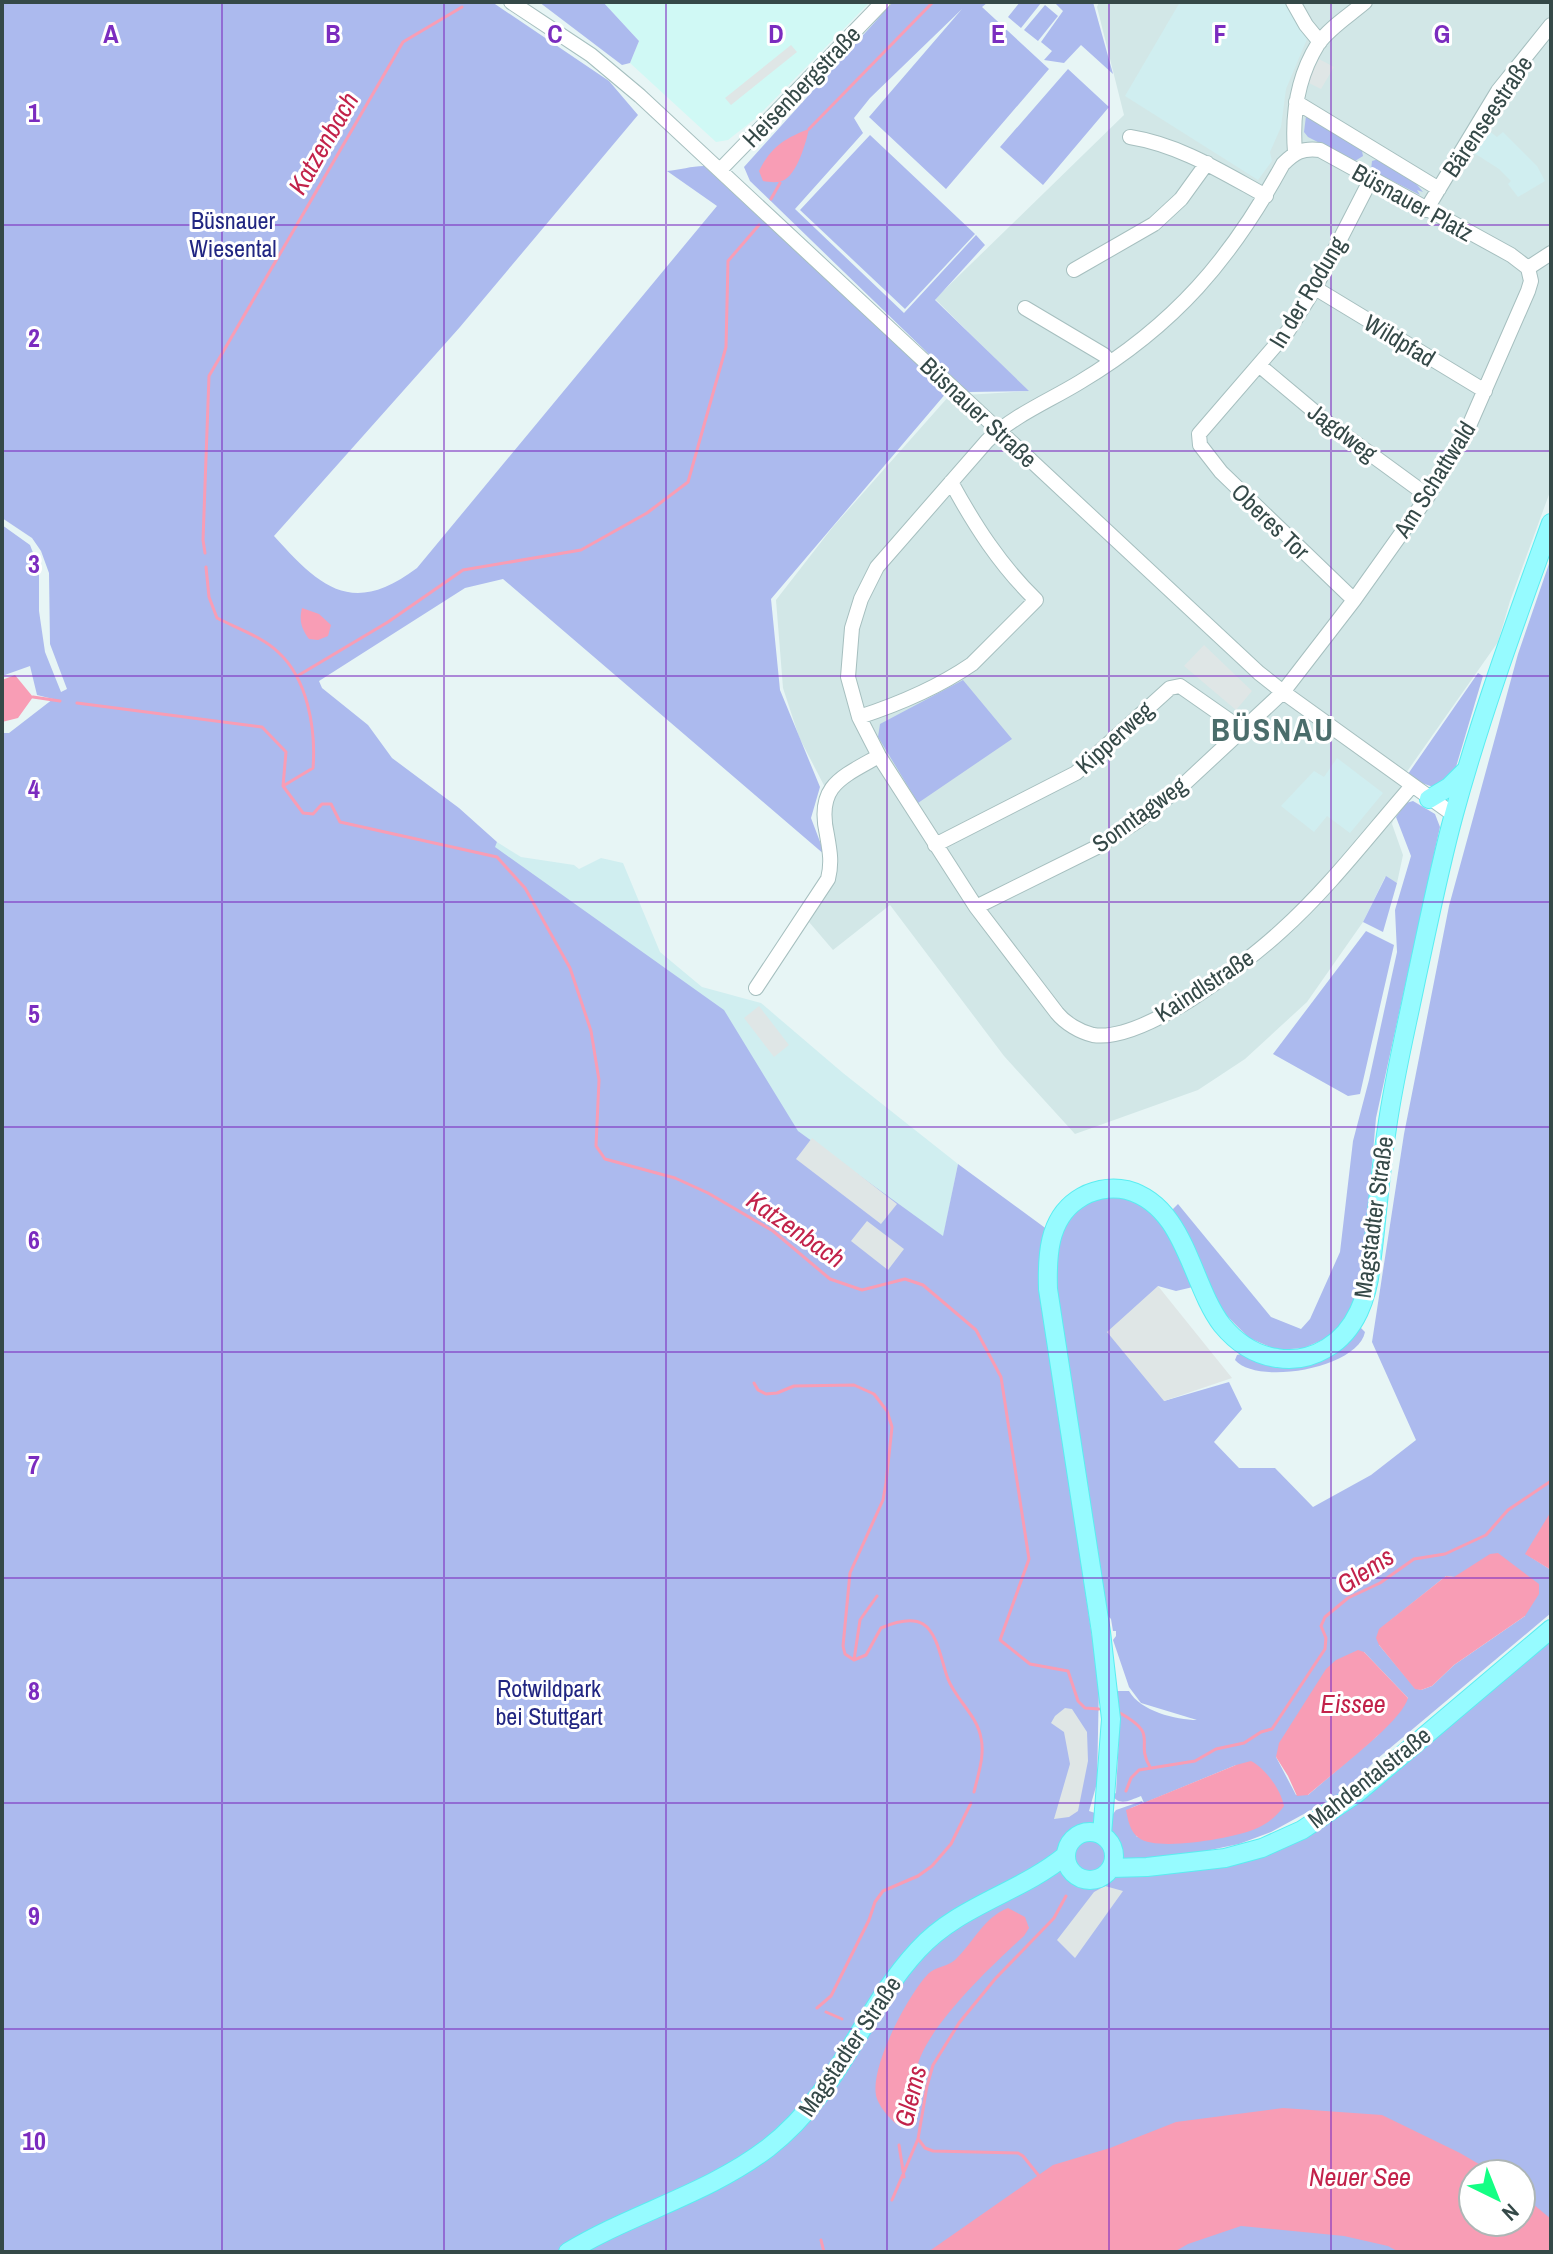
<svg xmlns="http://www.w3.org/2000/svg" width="1553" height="2254" viewBox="0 0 1553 2254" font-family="'Archivo Narrow',sans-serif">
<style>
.residential{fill:#d2e7e7}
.commercial{fill:#d0f9f5}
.education{fill:#d0eef0}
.green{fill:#acbaee;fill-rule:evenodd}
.parking{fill:#dfe6e6}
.water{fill:#f89db5}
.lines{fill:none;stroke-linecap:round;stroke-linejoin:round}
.stream{stroke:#f89db5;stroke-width:3}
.minor-casing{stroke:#a6bfbf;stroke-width:16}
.major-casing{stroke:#5aedf1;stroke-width:20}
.minor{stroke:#fff;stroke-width:14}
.major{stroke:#96fbff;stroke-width:18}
.grid{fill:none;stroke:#7b2cbf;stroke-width:2;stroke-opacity:0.55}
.labels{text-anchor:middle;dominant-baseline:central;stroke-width:6;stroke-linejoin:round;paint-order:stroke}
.street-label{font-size:24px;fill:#354948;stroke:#fff}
.park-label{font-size:24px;fill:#212682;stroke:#fff}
.water-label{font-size:26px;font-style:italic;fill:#c2224a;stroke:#fff}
.district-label{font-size:32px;font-weight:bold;letter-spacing:2px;fill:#4b6d6b;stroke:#fff}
.grid-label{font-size:26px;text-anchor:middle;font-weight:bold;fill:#7b2cbf;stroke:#fff;stroke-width:6;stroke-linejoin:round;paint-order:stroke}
</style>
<rect width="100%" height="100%" fill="#e7f5f5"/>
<path class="residential" d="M1099,2H1551V489L1510,601L1498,642L1406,773L1392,824L1403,855L1397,883L1385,877L1363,922L1307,1002L1245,1059L1198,1090L1075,1134L1004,1056L890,905L833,950L809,922L835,880L838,859L827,817L830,797L799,737L783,688L776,600L832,528L949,396L1028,391L935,299L1124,115L1097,7Z"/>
<path class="commercial" d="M603,2H870L756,118L728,140L716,142L630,63L639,41Z"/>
<path class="education" d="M1180,2H1289L1307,39L1286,89L1281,127L1270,152L1272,161L1258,180L1125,96Z
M1484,127L1497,137L1503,132L1537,166L1545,181L1518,197L1508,184L1511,181L1499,169L1471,151Z
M1337,758L1383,793L1350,833L1327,816L1314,832L1281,806L1314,771L1324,777Z
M497,842L521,857L574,865L579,869L601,858L623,863L660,952L702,987L761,1003L843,1073L958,1164L925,1327L468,893Z"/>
<path class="green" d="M2,2H492L609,81L638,115L460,327L274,536C320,587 352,617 417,568L717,206L667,171C680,170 691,166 704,166L947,392L771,599L780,690L820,787L811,818L825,855L503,579L465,588L319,681L322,688L368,725L392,758L459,808L497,842L495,847L724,1010L798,1131L943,1236L958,1164L1048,1230L1041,1293L1099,1684L1097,1783L1089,1811L1110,1818L1116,1810L1142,1801L1143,1803L1131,1808L1129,1821L1137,1837L1236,1765L1144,1803L1141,1796C1130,1800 1120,1807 1112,1795L1116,1793L1120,1716L1117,1691H1129C1140,1711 1176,1720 1197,1720L1141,1703L1129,1687L1113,1640L1116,1636V1631H1113L1111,1619L1103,1611L1054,1288C1056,1272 1055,1254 1059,1238C1066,1208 1106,1187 1134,1200C1141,1203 1149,1210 1154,1215C1173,1233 1183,1263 1193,1287L1176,1291L1158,1286L1164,1401L1229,1382L1242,1409L1214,1442L1239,1468H1275L1313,1507L1371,1475L1416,1440L1372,1342L1404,1134L1449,906L1518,654L1551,558V1513L1526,1554L1551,1570V1613L1377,1759L1344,1792L1271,1832L1239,1844L1186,1855L1184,1872L1226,1866L1271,1852L1551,1635V2252H2V733H9L53,699L37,695L30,666L2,676V525L30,545L39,568V611L45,652L61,692L67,689L50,644L49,573L41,551L32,538L2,518ZM1446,1576L1454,1577L1525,1616L1454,1665L1432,1686L1421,1690L1415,1688L1379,1645L1380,1629ZM1364,1652L1408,1698L1377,1736L1308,1795H1296L1276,1757ZM1473,2174H1521V2222H1473Z
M539,2H603L639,41L630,63L622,65Z
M893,2H988L982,7L1049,69L946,189L869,117L962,9L870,98L854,118L863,133L795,209L904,313L976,235L985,245L935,300L1029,391L968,392L750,181L744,167Z
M1020,2L1041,3L1021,28L1008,17Z
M1054,2H1093L1113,74L1081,45L1064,63L1044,60L1052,51L1041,42L1063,11Z
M1045,5L1058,16L1038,41L1024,30Z
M1068,69L1109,107L1043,185L1000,147Z
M1306,116L1361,146L1363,156L1355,161L1308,137L1304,132Z
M870,135L975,234L905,309L800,210Z
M1379,159L1414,181L1423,192L1417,190L1420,195L1371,170L1372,161Z
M1478,673L1483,676L1453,777L1436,788L1419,782L1408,774Z
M963,680L1012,739L918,803L878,737L880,724Z
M1413,801L1435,814L1440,827L1376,1118L1362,1278L1349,1314L1329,1337L1304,1348L1277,1350L1249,1338L1224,1313L1170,1212L1178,1204L1271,1317L1301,1329L1310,1319L1340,1252L1353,1141L1369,1080L1397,952L1395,910L1411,856L1396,817L1406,803Z
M1386,876L1397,883L1383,932L1363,922Z
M1366,931L1394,945L1360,1094L1348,1096L1273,1054Z
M1360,1327L1365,1332C1358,1368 1258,1386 1235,1360L1237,1355L1241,1354L1264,1364Z"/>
<path class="parking" d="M791,45L797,52L731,105L725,98Z
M1319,59L1334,67L1321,89L1309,83V77Z
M1204,645L1252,691L1236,710L1184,666Z
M759,1006L789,1045L774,1057L744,1018Z
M812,1138L897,1204L881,1224L796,1159Z
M867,1221L904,1249L888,1270L851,1241Z
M1158,1286L1232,1378L1164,1401L1107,1332Z
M1065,1708L1072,1709L1087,1732L1088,1761L1078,1811L1069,1817L1054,1819L1070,1764L1064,1732L1051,1723L1055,1716Z
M1105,1886L1123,1891L1075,1958L1057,1940L1094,1892Z"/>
<path class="water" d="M809,129C806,142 797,176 782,181C777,183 769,182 763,181L759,171C771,147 785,138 809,129Z
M302,608L319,614L331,625L328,636L318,640L309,639C301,628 299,620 302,608Z
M15,675L33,697L18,718L2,722V680Z
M1550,1513H1551V1570L1525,1554Z
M1498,1553L1539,1584V1594L1525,1616L1454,1665L1432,1686L1421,1690L1415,1689L1379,1645L1376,1638L1379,1629L1446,1576L1454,1577L1490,1554Z
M1358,1650L1364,1652L1408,1698C1402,1722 1330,1775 1308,1795L1297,1796L1288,1776L1276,1757L1279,1743L1326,1669L1336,1660Z
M1251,1761C1266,1769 1281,1790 1284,1806C1276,1817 1267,1824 1255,1829C1234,1838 1157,1852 1139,1838C1130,1832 1128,1820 1126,1810L1236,1765Z
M1008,1908L1025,1917L1029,1928L1024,1936C992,1965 936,2018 920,2058C911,2079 925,2115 901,2127C892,2122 881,2109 877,2099C867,2071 908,1995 928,1974C936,1966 947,1967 955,1960C974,1942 983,1918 1008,1908Z
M1283,2108L1382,2115L1460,2153L1496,2174H1473V2222H1521V2194L1551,2219V2252H1399L1388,2246L1344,2236L1241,2226L1188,2244L1174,2252H928L1053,2165L1110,2148L1176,2122Z"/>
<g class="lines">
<path class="stream" d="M809,129L933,2
M771,199L780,183
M205,553L203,540L209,376L403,42L462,7
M206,567L209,597L217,618C236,628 263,637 278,652C308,679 316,730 313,768L283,786L303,813L313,814L322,804H331L340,822L497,857L525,888L570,968L591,1031L599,1080L596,1146L605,1159L675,1178L708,1193L773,1231L830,1279L862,1290L905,1279L923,1285L976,1330L1001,1377L1029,1559L1000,1640L1030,1664L1068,1671L1078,1701L1085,1708L1099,1709
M299,675L388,622L463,570L581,550L647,513L688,482L726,347L728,261L759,225
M33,697L60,701
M77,703L262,727L286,752L283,786
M754,1383L758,1390L766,1394L777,1393L794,1386L854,1385L874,1394L887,1411L892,1427L886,1483L883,1500L850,1573L843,1646L845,1654L854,1660L866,1655L881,1628C893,1623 911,1617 923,1624C938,1633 942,1664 948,1679C956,1700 977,1715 981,1738C985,1755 978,1775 974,1792
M854,1660L860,1620L877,1596
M1120,1713C1161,1736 1134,1740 1150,1767
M1126,1791L1131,1778L1139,1770L1195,1761L1216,1749L1244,1743L1261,1732L1272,1729L1325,1649L1326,1638L1321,1626L1325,1617L1348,1598L1380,1583L1414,1559L1445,1554L1486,1535L1508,1510L1551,1481
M817,2008L831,1996L869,1920L875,1902L883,1891L918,1876L932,1866L951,1844L971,1803
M826,2012L842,2019
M919,2140L925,2148L933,2151L1018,2153L1023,2156L1039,2176
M899,2145L904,2177
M892,2200L918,2139L927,2086L933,2065L959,2023L995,1979L1054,1918L1066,1896
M821,2240L824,2252"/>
<defs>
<path id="minor" d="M511,2L591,55L640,96L1259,673L1283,692L1454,815
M1293,2L1306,25L1320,42
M1296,102L1439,189
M1130,137C1180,145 1222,172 1266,196
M1295,152C1292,115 1298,76 1318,44C1329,28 1350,15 1365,2
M720,170L883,2
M1426,210L1498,91L1551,25
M1528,268L1551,253
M1074,270L1154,224L1181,199L1207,163
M1315,288L1485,391
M1025,308L1104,355L1110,362
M1260,366L1328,423L1428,496
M1354,600L1221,472L1200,445L1199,434L1288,331L1315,288L1371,179
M859,717C899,704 937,688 972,664L1036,600C1000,565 975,526 951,482
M1411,787C1369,835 1329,888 1281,931C1245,964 1143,1043 1093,1035C1080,1032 1065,1023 1057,1013L976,907L879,756L859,717L848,677L852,628L861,599L877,567L987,441C1014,415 1049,401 1080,382C1175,325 1231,259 1283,164C1295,152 1302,148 1320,150L1511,255L1528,268
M935,845L1076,773L1170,688L1180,686L1243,730
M976,907L1097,847L1139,820L1182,786L1283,692L1354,600L1428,496L1469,426L1528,291L1531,281L1528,268
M756,988L828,879C832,863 830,852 827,835C816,786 840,778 879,756"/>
<path id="major" d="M1429,799L1449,787L1465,771
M1066 1856a24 24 0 1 1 48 0a24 24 0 1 1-48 0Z
M1102,1835L1111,1719L1101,1632L1048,1289C1047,1257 1048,1220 1077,1200C1091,1190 1110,1186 1127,1190C1186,1206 1190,1283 1222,1325C1236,1342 1255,1355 1277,1358C1294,1361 1312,1357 1327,1348C1356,1331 1368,1296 1371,1264C1377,1219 1380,1173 1387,1128C1394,1078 1406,1029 1416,980C1428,925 1439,869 1454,814C1481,715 1516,620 1551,523
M1111,1868L1147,1867L1225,1858L1262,1848L1302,1830L1356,1794L1551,1629
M568,2252C632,2213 708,2194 768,2148C841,2091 859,2014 918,1950C959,1905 1020,1893 1066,1855"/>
</defs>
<use href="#minor" class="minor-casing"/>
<use href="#major" class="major-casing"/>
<use href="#minor" class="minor"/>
<use href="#major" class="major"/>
</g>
<path class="grid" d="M222,2V2252M444,2V2252M666,2V2252M887,2V2252M1109,2V2252M1331,2V2252M2,225H1551M2,451H1551M2,676H1551M2,902H1551M2,1127H1551M2,1352H1551M2,1578H1551M2,1803H1551M2,2029H1551"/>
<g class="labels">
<g class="street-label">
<text transform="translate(801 86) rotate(-46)">Heisenbergstraße</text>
<text transform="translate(1487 116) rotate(-56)">Bärenseestraße</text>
<text transform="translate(1413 202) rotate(29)">Büsnauer Platz</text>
<text transform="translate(1307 292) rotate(-59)">In der Rodung</text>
<text transform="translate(1400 340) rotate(31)">Wildpfad</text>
<text transform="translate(979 412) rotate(43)">Büsnauer Straße</text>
<text transform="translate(1343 432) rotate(37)">Jagdweg</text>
<text transform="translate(1434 479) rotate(-58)">Am Schattwald</text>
<text transform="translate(1271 521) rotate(44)">Oberes Tor</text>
<text transform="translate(1114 737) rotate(-42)">Kipperweg</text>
<text transform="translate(1139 814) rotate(-36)">Sonntagweg</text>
<text transform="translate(1204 985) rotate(-33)">Kaindlstraße</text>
<text transform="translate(1373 1217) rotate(-82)">Magstadter Straße</text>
<text transform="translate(1369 1777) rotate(-38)">Mahdentalstraße</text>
<text transform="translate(849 2046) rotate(-56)">Magstadter Straße</text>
</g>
<g class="park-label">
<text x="233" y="220">Büsnauer<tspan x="233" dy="28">Wiesental</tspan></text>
<text x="549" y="1688">Rotwildpark<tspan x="549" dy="28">bei Stuttgart</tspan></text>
</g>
<g class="water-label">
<text transform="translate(323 143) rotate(-60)">Katzenbach</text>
<text transform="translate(796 1229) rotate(35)">Katzenbach</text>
<text transform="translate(1365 1570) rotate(-33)">Glems</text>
<text x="1353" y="1703">Eissee</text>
<text transform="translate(910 2096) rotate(-76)">Glems</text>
<text x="1360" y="2176">Neuer See</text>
</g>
<g class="district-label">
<text x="1273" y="729">BÜSNAU</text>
</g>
</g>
<g class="grid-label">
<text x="111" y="43">A</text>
<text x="333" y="43">B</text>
<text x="555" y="43">C</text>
<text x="776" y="43">D</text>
<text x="998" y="43">E</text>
<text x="1220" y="43">F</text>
<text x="1442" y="43">G</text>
<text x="34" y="122">1</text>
<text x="34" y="347">2</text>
<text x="34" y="573">3</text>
<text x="34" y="798">4</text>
<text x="34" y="1023">5</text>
<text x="34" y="1249">6</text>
<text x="34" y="1474">7</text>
<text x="34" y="1700">8</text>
<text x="34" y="1925">9</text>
<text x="34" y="2150">10</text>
</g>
<rect width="1553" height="2254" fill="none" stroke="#354948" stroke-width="8"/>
<g transform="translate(1497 2198) rotate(137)"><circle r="38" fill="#ffffff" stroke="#aeb6b6" stroke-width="2"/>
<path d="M0-6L14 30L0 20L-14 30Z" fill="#14ff84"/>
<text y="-12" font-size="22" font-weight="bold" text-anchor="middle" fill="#354948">N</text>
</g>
</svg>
